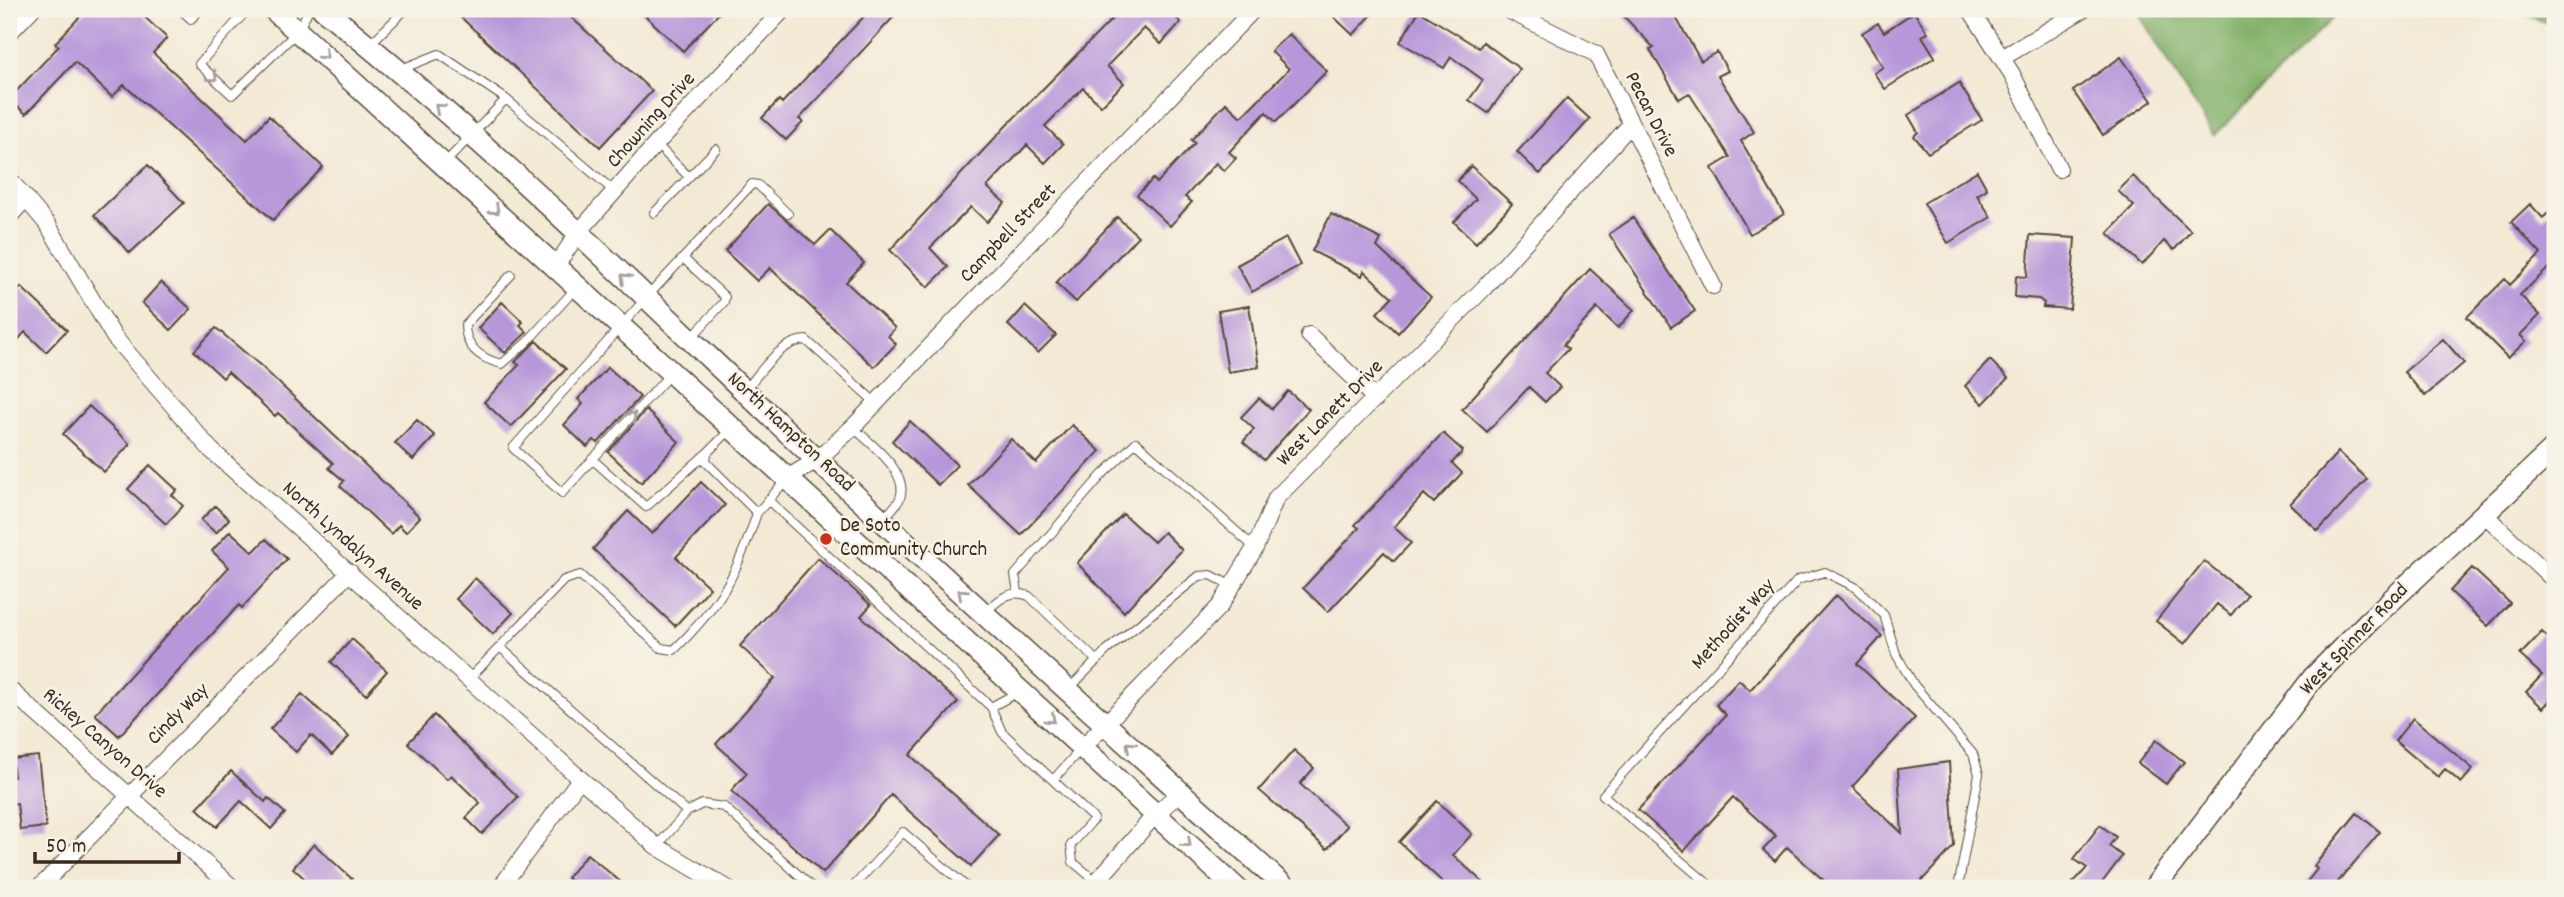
<svg xmlns="http://www.w3.org/2000/svg" width="2564" height="897" viewBox="0 0 2564 897" font-family="Dekko,sans-serif">
<style>
.forest{fill:#84b26c;stroke:#606e45;stroke-width:2}
.building{fill:#b796da}
.lines{fill:none;stroke-linecap:round;stroke-linejoin:round}
.lane-casing{stroke:#574739;stroke-width:10}
.street-casing{stroke:#574739;stroke-width:18}
.secondary-casing{stroke:#574739;stroke-width:24}
.lane{stroke:#fff;stroke-width:8}
.street{stroke:#fff;stroke-width:16}
.secondary{stroke:#fff;stroke-width:21}
.oneway{stroke:#a79f9a}
.poi-dot{fill:#c8321e;stroke:#f7f3e8;stroke-width:2.5}
.labels{text-anchor:middle;dominant-baseline:central;stroke-width:5;stroke-linejoin:round;paint-order:stroke}
.street-label{font-size:21px;fill:#3b2a1e;stroke:#f7f3e8}
.poi-label{font-size:21px;fill:#3b2a1e;stroke:#f7f3e8;text-anchor:start}
</style>
<rect width="100%" height="100%" fill="#f7f3e8"/>
<filter id="ink" filterUnits="userSpaceOnUse"><feTurbulence type="fractalNoise" baseFrequency=".0143" numOctaves="2"/><feDisplacementMap in="SourceGraphic" scale="14" xChannelSelector="R" yChannelSelector="G"/><feConvolveMatrix kernelMatrix="1 2 1 2 8 2 1 2 1" color-interpolation-filters="sRGB"/></filter>
<filter id="wash" filterUnits="userSpaceOnUse"><feTurbulence type="fractalNoise" baseFrequency=".00686" numOctaves="4" result="noise"/><feDisplacementMap in="SourceGraphic" scale="28" xChannelSelector="R" yChannelSelector="G"/><feGaussianBlur stdDeviation="1.57" result="paint"/><feColorMatrix in="noise" values="0 0 0 0 0 0 0 0 0 0 0 0 0 0 0 0 0 1.4 0 .05"/><feComposite in="paint" operator="in"/></filter>
<g filter="url(#wash)">
<rect width="100%" height="100%" fill="#f3ead5"/>
<path class="forest" d="M2136,9H2348L2339,12L2214,136Z
M2512,9H2555V26Z"/>
<g id="blocks">
<path class="building" d="M87,9H136L167,38L153,53L247,140L269,116L323,167L273,220L124,85L112,97L75,62L26,114L9,99L59,46L55,43Z
M452,9H562L652,91L600,147Z
M638,9H723L683,51Z
M871,9H901L799,119L803,122L786,140L762,118L779,100L782,103Z
M1122,9H1166L1181,22L1161,44L1144,28L1107,66L1124,83L1101,106L1083,88L1045,126L1063,144L1045,163L1027,145L987,187L1005,203L987,222L971,207L930,248L948,267L928,287L890,250L1007,125Z
M1343,9H1377L1353,35L1334,17Z
M1617,9H1671L1701,61L1717,52L1728,71L1718,76L1754,132L1741,141L1784,214L1750,234L1712,168L1730,157L1689,93L1679,99L1650,50L1654,48Z
M1419,11L1479,48L1483,42L1520,69L1488,113L1469,100L1483,80L1451,57L1444,68L1400,42Z
M1914,12L1928,33L1922,36L1935,57L1885,89L1874,73L1883,67L1862,33L1878,23L1884,32Z
M1289,34L1327,71L1276,122L1266,112L1229,152L1236,158L1224,171L1216,163L1185,197L1192,202L1170,226L1137,195L1153,179L1157,183L1195,143L1191,140L1226,103L1241,117L1289,69L1271,51Z
M2121,57L2152,101L2103,135L2073,91Z
M1959,83L1982,120L1928,153L1914,136L1918,132L1908,115Z
M1567,98L1590,119L1540,174L1517,152Z
M148,165L184,203L130,253L94,215Z
M1471,166L1512,204L1476,243L1454,222L1476,199L1457,181Z
M1977,171L1987,189L1977,195L1991,217L1948,243L1924,203Z
M2133,176L2191,231L2174,250L2164,241L2142,265L2108,233L2134,206L2118,191Z
M768,204L815,245L830,230L864,263L846,282L895,328L888,336L896,344L874,367L770,268L757,281L725,251Z
M2530,204L2543,218L2555,206V268L2552,265L2520,295L2540,315L2520,335L2526,341L2508,358L2467,317L2505,279L2510,285L2541,254L2511,222Z
M1331,214L1381,239L1377,247L1431,297L1398,333L1377,313L1392,297L1364,271L1362,276L1312,251Z
M1117,217L1138,236L1076,302L1056,283Z
M1633,218L1695,311L1671,327L1609,234Z
M2030,235L2075,238L2070,309L2043,307L2044,303L2039,299L2015,297L2016,276L2027,277Z
M1286,238L1300,265L1252,292L1237,265Z
M1590,269L1634,310L1618,328L1597,308L1563,345L1568,349L1545,373L1560,387L1545,402L1529,387L1487,432L1462,409Z
M161,282L191,309L171,330L142,303Z
M21,287L67,330L46,352L25,332L9,350V300Z
M502,302L523,322L520,325L527,332L505,353L478,328Z
M1025,306L1056,335L1038,353L1008,325Z
M1249,306L1259,367L1228,372L1218,311Z
M216,328L261,366L420,517L406,532L399,525L391,534L340,486L344,481L329,468L333,463L278,413L275,416L228,372L223,378L194,351Z
M2443,339L2464,363L2425,396L2404,372Z
M536,341L566,369L511,427L484,402L519,365L515,362Z
M1990,360L2008,378L1983,404L1965,386Z
M608,367L640,397L598,443L594,440L587,447L564,425L583,404L578,399Z
M1288,391L1309,409L1264,460L1243,442L1254,429L1241,417L1259,398L1272,409Z
M89,406L130,444L104,472L63,434Z
M646,410L679,442L641,483L608,452Z
M417,420L435,436L413,460L395,443Z
M910,421L957,465L938,485L892,441Z
M1072,425L1100,451L1021,535L968,485L1011,439L1036,463Z
M1443,433L1463,451L1452,463L1462,473L1434,503L1424,494L1394,527L1411,543L1394,561L1384,552L1328,612L1303,588L1359,528L1355,525Z
M2338,452L2367,479L2318,531L2290,504Z
M150,465L177,490L172,495L183,506L166,524L128,489Z
M701,482L725,505L676,557L710,588L675,626L593,549L628,511L652,534Z
M215,506L229,519L216,533L201,520Z
M1123,514L1154,542L1164,532L1182,550L1124,612L1077,563Z
M230,531L253,552L266,539L287,559L242,608L239,605L119,736L95,714L229,567L212,551Z
M818,558L871,605L861,616L958,702L910,755L999,835L971,866L891,795L823,873L731,791L747,773L716,744L775,678L740,646Z
M2204,561L2247,595L2231,615L2217,604L2185,644L2156,621Z
M2472,568L2510,603L2488,626L2450,591Z
M475,578L513,613L493,634L456,599Z
M1836,595L1882,636L1857,664L1915,718L1852,787L1902,833L1898,769L1949,762L1954,846L1915,888H1832L1787,847L1775,861L1763,850L1776,836L1733,797L1684,851L1638,810L1726,715L1716,705L1739,680L1750,690Z
M2542,632L2555,644V695L2543,708L2526,692L2542,675L2520,655Z
M352,639L387,671L366,695L331,662Z
M302,694L349,737L332,755L311,735L296,752L270,729Z
M434,715L518,797L482,834L466,818L480,803L451,775L447,779L408,743Z
M2413,718L2473,769L2461,783L2445,769L2438,777L2395,741Z
M2156,740L2184,762L2166,784L2138,763Z
M1294,750L1314,768L1300,784L1347,826L1327,849L1259,790Z
M38,756L46,827L20,830L17,803L9,804V777H14L12,759Z
M231,771L265,802L268,798L285,813L271,829L241,801L217,827L197,808Z
M1437,801L1472,834L1453,855L1489,888H1449L1399,842Z
M2357,813L2380,832L2333,888H2302L2317,869L2314,866Z
M2100,825L2116,837L2109,846L2122,856L2098,888H2068L2087,868L2074,859Z
M314,844L352,879L343,888H315L293,868Z
M587,854L628,888H579L567,878Z"/>
</g>
</g>
<g filter="url(#ink)">
<use href="#blocks" fill-opacity="0" stroke="#574739" stroke-width="2"/>
<g class="lines">
<defs>
<path id="lane" d="M180,9L191,19L201,9
M248,9L199,64L232,95L298,31L309,9
M369,45L406,9
M399,70L439,54L506,99L615,192
M445,163L506,99
M689,177L716,149
M654,213L689,177L656,144
M683,258L725,297L724,302L692,337
M511,275L465,325C465,348 481,359 502,364L527,342L576,288
M671,373L562,493L513,448L646,298L752,184L758,185L788,214
M745,390C761,372 780,341 806,340L876,403
M853,427C869,443 910,472 900,498C897,506 887,514 882,520
M730,430L707,453L706,462L757,513L787,479
M592,459L646,507L707,453
M768,500L991,707L1020,691
M1018,592L1015,575L1102,475L1136,442L1255,548
M984,613C999,600 1009,588 1029,596L1097,661
M500,647L687,812L657,846
M469,679L564,580L580,575L661,648L674,650C722,603 736,576 757,513
M1068,690L1107,650L1199,576L1211,575L1230,585
M991,707L1002,732L1094,819L1071,845L1073,862L1097,882
M1053,780L1080,750
M687,812L702,804L724,807L813,888
M852,888L903,832L968,888
M1713,888L1603,795L1798,580L1825,572L1857,588L1884,615L1896,654L1914,685L1973,754L1979,774L1958,888"/>
<path id="street" d="M1506,9L1596,54L1713,286
M1970,9L2012,74L2059,169
M9,33L32,9
M2002,58L2084,9
M9,179L48,225L114,337L211,450L656,846L727,888
M9,217L26,198
M556,266L578,233L656,144L784,9
M1309,335L1376,399
M787,478L817,460L853,427L1254,9
M2483,513L2555,581
M9,689L233,888
M1082,748L1220,606L1255,548L1276,498L1484,288L1631,124
M39,888L350,572
M500,888L580,779
M1091,888L1155,815L1180,792"/>
<path id="secondary" d="M273,9L1236,888
M323,9C497,147 654,307 816,459C971,604 1129,745 1286,888
M2154,888L2313,678L2369,621L2555,448"/>
</defs>
<use href="#lane" class="lane-casing"/>
<use href="#street" class="street-casing"/>
<use href="#secondary" class="secondary-casing"/>
<use href="#lane" class="lane"/>
<use href="#street" class="street"/>
<use href="#secondary" class="secondary"/>
</g>
<defs><path id="oneway-chevron" d="M-2-3.5L2.5 0L-2 3.5" fill="none" stroke-width="1.6" stroke-linecap="round" stroke-linejoin="round" transform="scale(1.75)"/></defs>
<g class="oneway">
<use href="#oneway-chevron" transform="translate(324 55) rotate(42)"/>
<use href="#oneway-chevron" transform="translate(213 77) rotate(43)"/>
<use href="#oneway-chevron" transform="translate(439 108) rotate(-139)"/>
<use href="#oneway-chevron" transform="translate(495 210) rotate(42)"/>
<use href="#oneway-chevron" transform="translate(625 278) rotate(-136)"/>
<use href="#oneway-chevron" transform="translate(632 416) rotate(-48)"/>
<use href="#oneway-chevron" transform="translate(962 593) rotate(-138)"/>
<use href="#oneway-chevron" transform="translate(1051 719) rotate(42)"/>
<use href="#oneway-chevron" transform="translate(1130 746) rotate(-138)"/>
<use href="#oneway-chevron" transform="translate(1187 843) rotate(42)"/>
</g>
</g>
<circle class="poi-dot" cx="826" cy="539" r="7"/>
<g class="labels">
<g class="street-label">
<text transform="translate(1650 115) rotate(63)">Pecan Drive</text>
<text transform="translate(652 121) rotate(-48)">Chowning Drive</text>
<text transform="translate(1009 234) rotate(-46)">Campbell Street</text>
<text transform="translate(1331 414) rotate(-45)">West Lanett Drive</text>
<text transform="translate(790 433) rotate(43)">North Hampton Road</text>
<text transform="translate(352 547) rotate(42)">North Lyndalyn Avenue</text>
<text transform="translate(1734 625) rotate(-48)">Methodist Way</text>
<text transform="translate(2355 640) rotate(-46)">West Spinner Road</text>
<text transform="translate(179 715) rotate(-45)">Cindy Way</text>
<text transform="translate(104 744) rotate(41)">Rickey Canyon Drive</text>
</g>
<g class="poi-label">
<text x="840" y="527">De Soto<tspan x="840" dy="24">Community Church</tspan></text>
</g>
</g>
<rect width="2564" height="897" fill="none" stroke="#f7f3e8" stroke-width="35"/>
<path d="M35 852v10h144v-10" fill="none" stroke="#3b2a1e" stroke-width="3.5"/>
<text x="46" y="852" font-size="21" fill="#3b2a1e" stroke="#f7f3e8" stroke-width="5" paint-order="stroke">50 m</text>
</svg>
